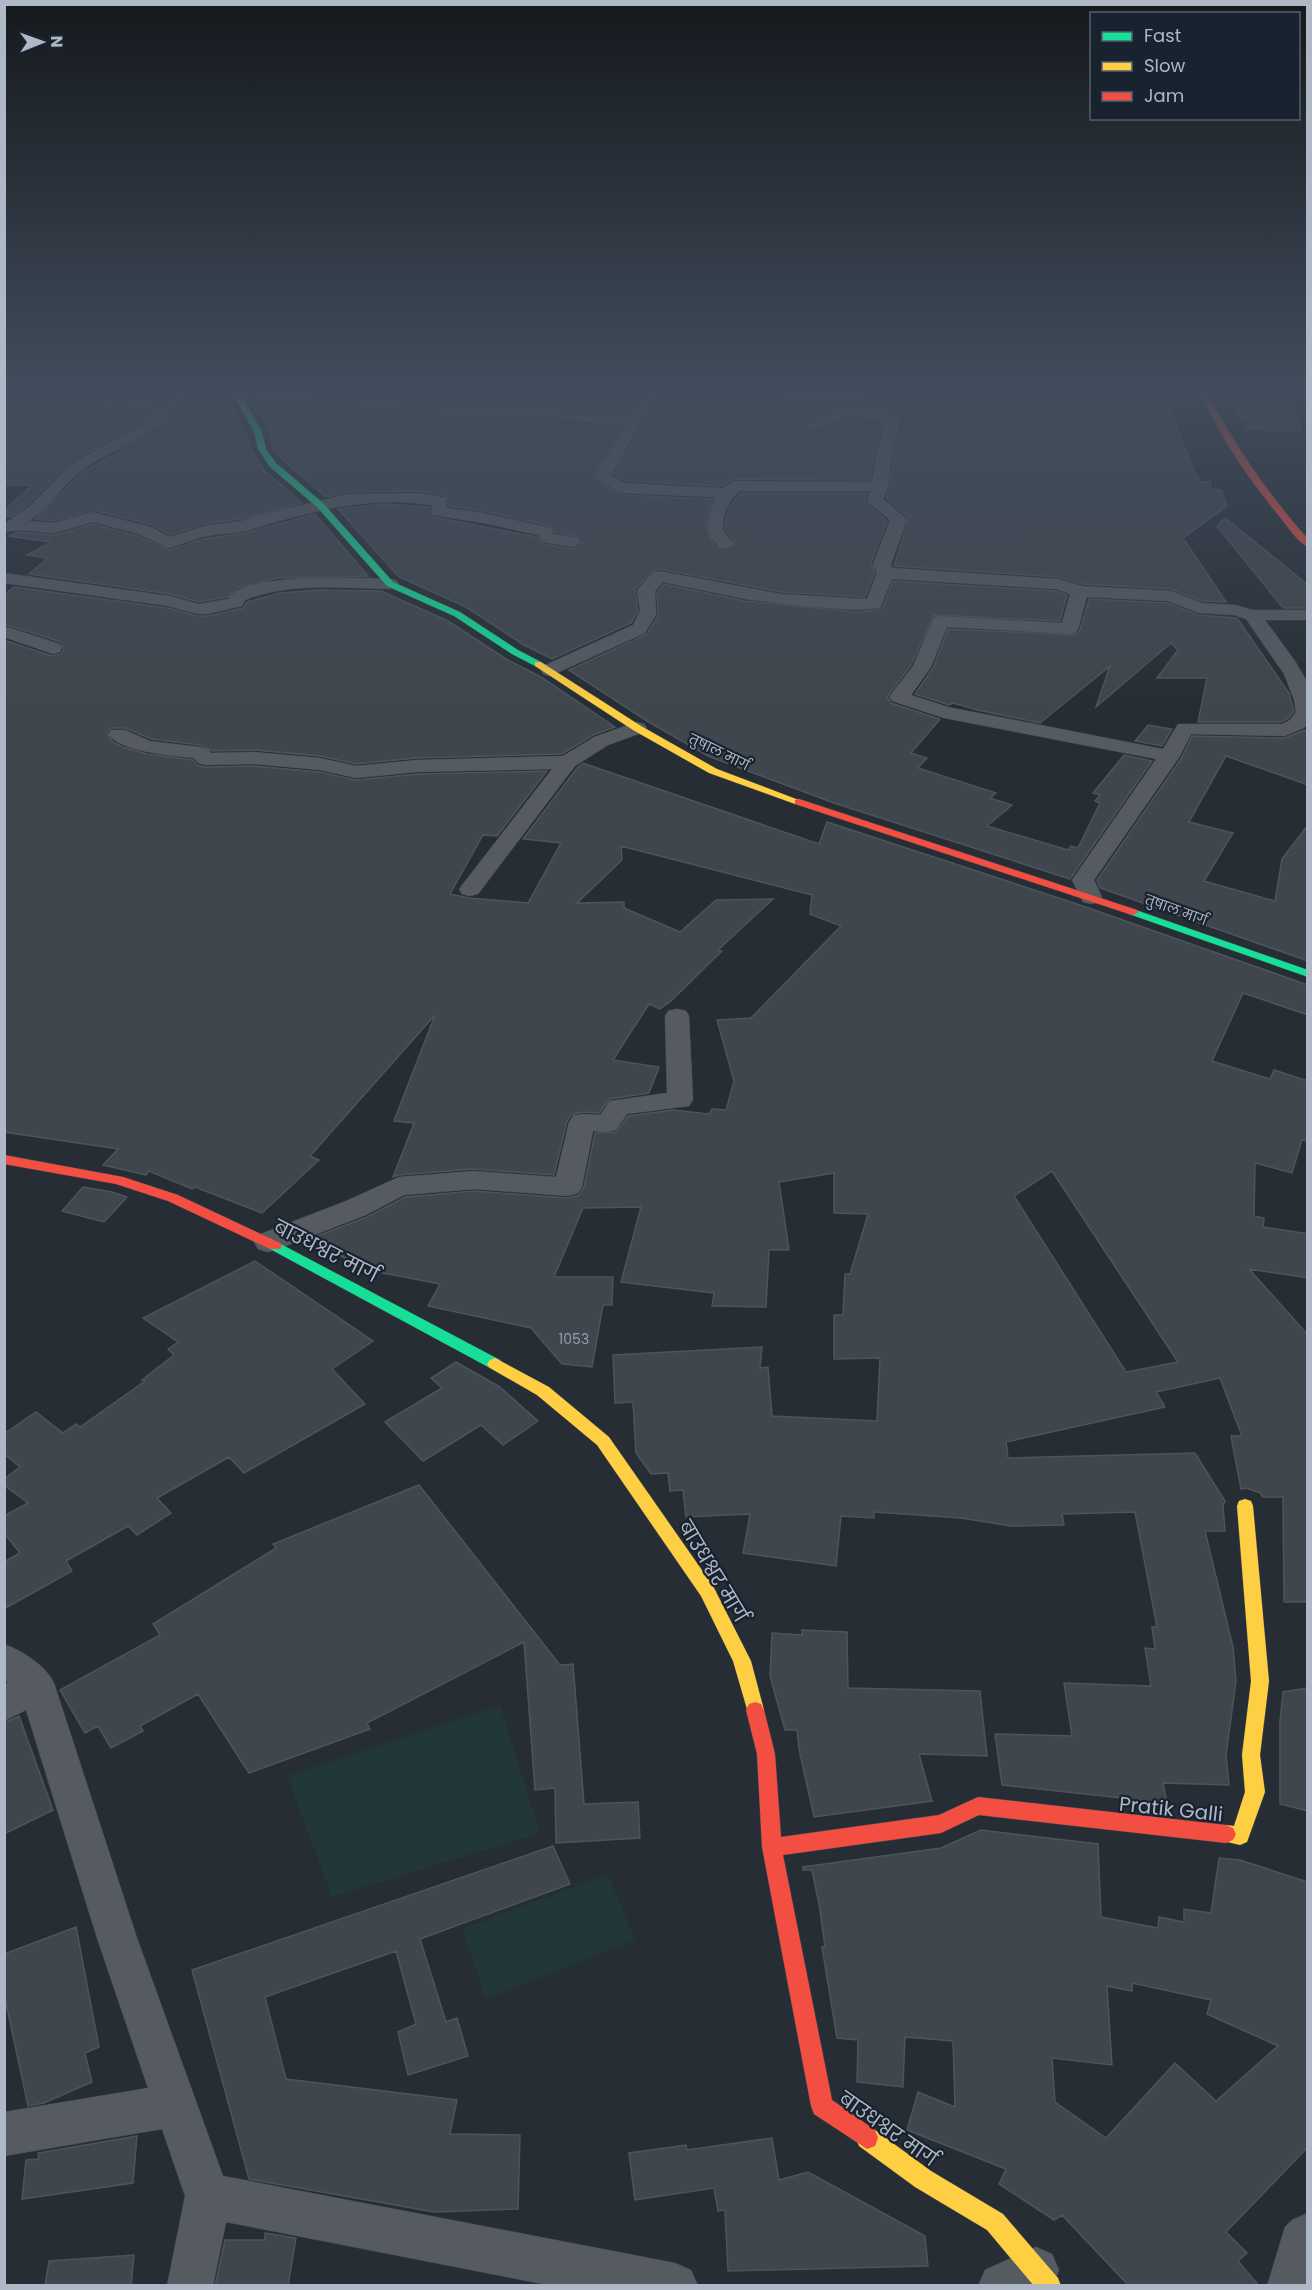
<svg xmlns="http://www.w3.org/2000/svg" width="1312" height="2290" viewBox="0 0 1312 2290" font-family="Poppins,'Noto Sans Devanagari',sans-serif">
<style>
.green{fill:#22373a}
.building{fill:#40464d;stroke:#4d545c;stroke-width:1.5;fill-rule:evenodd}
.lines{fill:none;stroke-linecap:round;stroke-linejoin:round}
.street-casing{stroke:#44494f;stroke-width:1}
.fast-casing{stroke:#44494f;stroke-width:1}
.slow-casing{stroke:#44494f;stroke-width:1}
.jam-casing{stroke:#44494f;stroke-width:1}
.street{fill:#565b62;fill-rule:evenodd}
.fast{fill:#16e098;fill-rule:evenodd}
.slow{fill:#ffcf43;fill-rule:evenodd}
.jam{fill:#f24e42;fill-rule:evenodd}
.labels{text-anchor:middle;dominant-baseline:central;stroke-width:4.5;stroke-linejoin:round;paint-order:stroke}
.far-street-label{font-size:14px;fill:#aeb8c7;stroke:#19232f}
.number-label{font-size:14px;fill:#929ca8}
.near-street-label{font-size:20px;fill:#aeb8c7;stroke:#19232f}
</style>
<rect width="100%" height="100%" fill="#262d34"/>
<path class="green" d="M500,1705L540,1833L332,1897L287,1776Z
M608,1874L635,1940L486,1999L462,1929Z"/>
<path class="building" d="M27,385H184L160,402L145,400L4,402V398Z
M213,385H218L229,401L247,433L251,450L264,470L302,503L240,519L205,524L170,535L152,525L93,510L54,521L35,519L83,472L152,433L185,402L210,390Z
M240,385H618L645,388L628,416L530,406L464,405L292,392H246Z
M757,385H1162L1171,410L1170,412L1195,473L1200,482H1210L1211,489L1221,490L1227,506L1183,538L1226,602L1202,601L1171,589L1082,584L1058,577L894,566L909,518L886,498L890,487L895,446L902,423L898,411L859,407L835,408L814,416L805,424L806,428L815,432L842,420L883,422L876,446L870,480L735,479L721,486L625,481L614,474L661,391L732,399L866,404L875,399L866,392L754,388Z
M1179,385H1190L1199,407L1179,406Z
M1210,385H1283L1285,401H1291L1301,431L1248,429L1245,420L1240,419L1238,409L1224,408Z
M254,404H292L464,417L530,418L621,428L593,478L620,495L713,499L706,519V530L715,546L726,551L736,544L726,531L725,523L729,508L740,493H867L865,499L867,504L887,521L871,563L875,573L865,597L781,592L659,569L653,570L635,589L638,611L631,623L552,659L524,645L466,607L399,577L338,509L384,504L429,507L433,517L537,537L543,544L573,549L583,543L581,537L555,532L550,526L484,511L449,506L445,496L419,491L349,492L326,497L282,459L273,448L269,431Z
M4,414H149L141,422L71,462L29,504L11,517L4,516V511L32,485H4Z
M315,514L368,576L277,578L237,588L227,597L198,602L170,594L29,574L48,558L27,555L51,542L9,536L17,532L55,535L93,524L138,536L169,550L203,539L245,533Z
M1225,518L1308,585V608H1283L1217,526Z
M893,581L1056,591L1067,595L1060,621L934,615L911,665L887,697L891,703L940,719L911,753L927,758L918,768L996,793L990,798L1012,805L987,826L1068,850L1071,846L1078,848L1100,803L1095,801L1100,795L1093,793L1124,755L1152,761L1070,879L834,803L708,756L647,721L569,670L647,634L658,616L657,592L664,584L745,601L856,612L882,609Z
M14,587L168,608L197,616H209L243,608L247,602L280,593L317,590L381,591L448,621L506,659L541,677L615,727L593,735L562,754L417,758L356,764L320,756L254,750L212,751L200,745L151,739L125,728H111L106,733L113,742L123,747L147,754L193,760L197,765L205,767L254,766L320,772L356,780L417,774L547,771L497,836L483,835L450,894L469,898L528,903L561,843L523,839L577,768L583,763L819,844L827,822L1080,905L1308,985V1015L1243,993L1212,1061L1270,1079L1274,1070L1308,1081V1141L1302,1140L1292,1173L1255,1163L1254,1216L1264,1218L1263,1227L1308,1234V1278L1249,1269L1308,1335V1602H1284L1283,1497H1263L1260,1493L1246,1488L1241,1489L1231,1436H1242L1220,1378L1156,1392L1165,1407L1006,1442L1008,1458L1195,1453L1225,1501L1223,1506L1225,1531H1205L1233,1647L1236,1681L1226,1755L1229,1785L1163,1783L1167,1803L1002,1785L995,1734L1072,1736L1064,1683L1151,1686L1145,1648L1155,1649L1152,1627H1157L1135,1512L1062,1514L1064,1525L1011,1526L961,1518L874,1512V1518L841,1516L836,1566L743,1553L750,1514L686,1517L683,1490L670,1491L668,1473L651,1474L636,1453L633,1402L615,1403L613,1355L762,1347L760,1368L768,1367L772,1416L877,1421L880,1358L834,1359V1315H843L845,1274H850L868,1214L834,1213V1173L779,1182L789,1250H769L766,1307L712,1306L714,1293L621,1282L641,1207L583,1208L554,1277H613L612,1305H603L592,1367L562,1364L531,1328L428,1306L440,1284L362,1269L312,1238L367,1217L405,1197L474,1191L568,1198L579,1195L584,1187L595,1133L616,1132L628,1116L673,1110L709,1114L712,1109L726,1110L734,1081L717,1020L751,1018L841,926L810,914L812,895L621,846L622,860L577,903L624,902V908L680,932L716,900L773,899L718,950L722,951L671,1001L660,1009L649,1004L613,1060L659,1067L649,1093L610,1099L599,1113L582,1112L571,1115L567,1121L554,1175L474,1169L399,1175L393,1177L414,1123L394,1121L435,1015L310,1156L319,1160L262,1213L195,1187L192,1189L149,1171L146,1175L103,1165L118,1149L4,1132V640L52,656L61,654L64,649L61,642L4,624V595ZM1052,1171L1178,1362L1126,1372L1014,1196Z
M1089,599L1168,603L1198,615L1237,618L1289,693L1294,711L1289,718L1281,722H1198L1207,678H1157L1178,650L1171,643L1096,707L1110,666L1040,723L977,710L953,703L949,705L915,694L933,668L948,629L1075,635L1080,630Z
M1148,725L1172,729L1162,746L1135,741Z
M1305,730L1308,735V785L1226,756L1189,822L1233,833L1204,881L1275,901L1282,859L1308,825V961L1100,888L1097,880L1182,757L1192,736L1285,738Z
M83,1187L112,1192L127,1197L104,1222L62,1211Z
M255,1261L373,1341L332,1369L365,1404L244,1473L229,1457L157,1498L171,1513L137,1535L128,1526L66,1561L72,1571L4,1609V1562L20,1553L4,1533V1516L28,1503L4,1485V1479L20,1467L4,1454V1434L36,1412L63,1433L76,1424L80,1427L145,1381L142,1380L174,1355L168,1349L178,1342L143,1318Z
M456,1362L500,1387L538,1421L503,1445L481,1425L423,1461L385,1422L442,1388L431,1378Z
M419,1485L560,1665L573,1664L584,1804L638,1802L640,1838L556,1843L555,1788L535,1790L524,1642L367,1723L370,1729L249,1773L198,1694L140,1726L143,1731L111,1748L98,1726L85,1733L60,1690L160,1635L153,1624L276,1548L273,1544Z
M802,1630L847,1632L848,1688L980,1691L987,1756L919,1754L932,1801L814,1817L799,1749L797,1730H785L770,1676L772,1633L802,1635Z
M1308,1688V1811L1280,1804V1721L1283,1692Z
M19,1716L53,1810L4,1834V1723Z
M981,1830L1098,1844L1101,1917L1158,1928L1159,1917L1184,1922V1909L1211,1913L1219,1858L1240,1860L1308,1882V2147L1226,2232L1247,2253L1238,2261L1259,2286H1129L1062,2215L1054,2220L999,2184L1006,2169L907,2130L918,2092L955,2107L953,2041L905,2037L903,2087L857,2082L858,2040L837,2038L822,1947H825L819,1904L812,1870H803V1867L941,1848ZM1132,1983L1211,2000L1207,2014L1278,2046L1216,2101L1175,2063L1106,2138L1055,2102L1052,2058L1112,2065L1107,1986L1132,1991Z
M553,1846L570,1884L420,1939L446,2022L457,2018L468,2056L408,2075L398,2032L416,2024L396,1951L265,1997L286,2079L457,2100L450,2134L520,2135L518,2209L434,2212L249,2179L192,1970Z
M76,1927L99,2047L85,2053L92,2082L44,2103L28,2106L4,1994V1954Z
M137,2136L133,2183L22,2199L26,2160L39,2159L38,2153Z
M772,2138L779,2180L808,2172L925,2236L928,2266L728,2271L725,2210L718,2211L714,2188L635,2200L629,2153L686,2145L687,2150Z
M265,2233L296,2238L288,2286H215L225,2240H265Z
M134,2255L131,2286H45L49,2261Z"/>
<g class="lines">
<defs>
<path id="street" d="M187,385H211L209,388C181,395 172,416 151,431C129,446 103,454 82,470C63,485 50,507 29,521L54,523L92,512L151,527L170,537L205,526L241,521L259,515L349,494L419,493L445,498L447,508L484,513L550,528L554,534L579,538L581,542L573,547L543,542L538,535L484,523L433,515L431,505C368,495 308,512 249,530C236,534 221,533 208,536C194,538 181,545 168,548L139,534L93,522L54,533L17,530L4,532V524L30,506L72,464L142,424L154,412H4V404L145,402L161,404Z
M649,385H695L732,389L866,394L873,398L866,402L732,397L660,389L611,475L624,483L722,488L735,481L872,482L878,446L886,420L842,418L814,430L807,426C826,402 866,409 893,412L898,413L900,422L893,446L888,487L883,499L907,519L891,564L892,568L1058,579L1082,586L1171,591L1202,603L1235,605L1253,610H1308V620H1265L1295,661L1308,683V723L1304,728L1285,736L1191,734L1180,756L1094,880L1102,897L1099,902L1091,904L1083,902L1072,880L1156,759L944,718L892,701L889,697L913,666L934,617L940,616L1062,623L1070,594L1056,589L892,579L880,608L856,610L800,606L745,599L663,582L655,591L656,615L645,633L550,676L543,674L541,670L543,666L633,625L640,611L637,590L653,572L659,571L781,594L867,599L877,573L873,564L890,520L869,503L867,500L870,491H739C731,497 721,517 723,527C723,534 731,539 734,544L726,549C720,548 718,546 714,541C701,526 710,514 716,497L620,493L598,479L595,476L625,426L530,416L464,415L292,402H239L232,398L239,394H292L464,407L530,408L629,418ZM1087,597L1168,601L1199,613L1234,615L1246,619L1284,674L1294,700L1296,712L1290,720L1282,724H1178L1163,749L948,707L911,695L931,667L947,627L1069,634L1075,633L1078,629Z
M4,573L170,596L198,604L228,599C241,572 361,578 390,579L396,580L399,584L396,588L390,589C343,588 290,582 245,600L242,606L208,614H197L168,606L4,583Z
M4,626L60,644L62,648L60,652L53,654L4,637Z
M637,722L644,724L647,728L644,732L608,745L575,766L478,894L470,896L462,894L459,889L552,769L417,772L356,778L320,770L254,764L205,765L198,763L194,758C173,756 120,752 108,734L111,730H125L150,741L200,747L207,749L211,753L254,752L320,758L356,766L417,760L563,756L594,737Z
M677,1009L686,1011L689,1016L693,1100L689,1106L627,1114L616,1130L607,1132L593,1131L582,1187L578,1193L568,1196L474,1189L404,1195L366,1215L278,1249L268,1252L258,1249L254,1242L258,1235L346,1201L399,1177L474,1171L556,1177L569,1122L573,1116L582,1114L600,1115L610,1101L667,1093L665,1016L668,1011Z
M4,1644C23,1651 45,1665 54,1683L137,1938L223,2176L675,2263L691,2270L698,2286H553L226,2222L213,2286H167L185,2196L162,2129L4,2156V2112L148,2088L97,1938L26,1710L4,1721V1685L8,1682L4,1680Z
M1308,2213V2286H1267L1285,2227L1292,2220Z
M1036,2247L1052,2254L1059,2270L1053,2286H978L985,2270Z"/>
<path id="fast" d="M225,385H231L243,398L262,432L266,449L276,463L323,503L393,582L460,612L518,650L541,662V666H535L512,654L454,616L387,586L317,507L270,467L258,449L254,432L236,399Z
M1133,909L1308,970V977L1129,914L1127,912Z
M275,1241L500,1360L503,1364L500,1368H490L270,1249L268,1246L270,1243Z"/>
<path id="slow" d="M535,662H541L641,726L717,769L804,802L803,804H795L709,773L633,730L535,666Z
M495,1358L549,1387L609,1437L713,1586L751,1661L764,1710L761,1716L755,1718L749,1716L733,1661L701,1596L597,1445L537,1395L490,1368L487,1364L490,1360Z
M1245,1499L1251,1501L1253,1506L1269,1681L1260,1755L1265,1792L1247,1842L1240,1845L1219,1840L1216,1834L1219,1828L1226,1825L1234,1826L1245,1792L1242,1755L1251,1681L1237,1506L1239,1501Z
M867,2127L875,2130L931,2171L1003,2214L1058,2278L1061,2286H1034L987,2230L915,2187L859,2146L856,2138L859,2130Z"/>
<path id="jam" d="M1197,385H1203C1232,441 1266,492 1308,539V547C1298,542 1290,530 1283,521C1249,480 1217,433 1197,385Z
M799,799L1137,910L1139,912L1133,915L1129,914L795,804V800Z
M4,1155L123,1177L178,1195L280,1243L282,1246L280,1249H270L168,1201L116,1184L4,1164Z
M755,1702L761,1704L764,1710L775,1754L781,1837L939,1815L978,1797L1226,1825L1233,1828L1236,1834L1233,1840L1226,1843L979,1815L941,1833L783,1855L832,2100L875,2130L878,2138L875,2146L867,2149L814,2114L811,2106L762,1847L757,1754L746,1710L749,1704Z"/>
</defs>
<use href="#street" class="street-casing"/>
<use href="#fast" class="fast-casing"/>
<use href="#slow" class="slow-casing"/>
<use href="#jam" class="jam-casing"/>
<use href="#street" class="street"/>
<use href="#fast" class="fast"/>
<use href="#slow" class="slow"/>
<use href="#jam" class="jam"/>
</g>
<linearGradient id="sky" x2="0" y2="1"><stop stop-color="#15191d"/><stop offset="0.55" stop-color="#414c5c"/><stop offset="1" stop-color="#414c5c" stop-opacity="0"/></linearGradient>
<rect width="1312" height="705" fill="url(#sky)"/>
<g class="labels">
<g class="far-street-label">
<text transform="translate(719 752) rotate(26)">तुषाल मार्ग</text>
<text transform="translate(1176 910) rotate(20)">तुषाल मार्ग</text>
</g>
<g class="number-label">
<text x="574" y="1339">1053</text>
</g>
<g class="near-street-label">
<text transform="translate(326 1251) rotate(27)">बाउधश्वर मार्ग</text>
<text transform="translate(713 1571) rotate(59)">बाउधश्वर मार्ग</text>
<text transform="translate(1171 1809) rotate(6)">Pratik Galli</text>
<text transform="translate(888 2129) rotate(35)">बाउधश्वर मार्ग</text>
</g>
</g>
<rect width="1312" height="2290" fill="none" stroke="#aeb8c7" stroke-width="12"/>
<rect x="1090" y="12" width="210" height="108" fill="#19232f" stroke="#555f6c" stroke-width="1.5"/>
<rect x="1102" y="32" width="30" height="9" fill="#16e098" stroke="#555f6c" stroke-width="1.5"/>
<text x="1144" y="42" font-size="18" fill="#aeb8c7">Fast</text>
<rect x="1102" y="62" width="30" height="9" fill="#ffcf43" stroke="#555f6c" stroke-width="1.5"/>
<text x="1144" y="72" font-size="18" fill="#aeb8c7">Slow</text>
<rect x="1102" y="92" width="30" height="9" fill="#f24e42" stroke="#555f6c" stroke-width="1.5"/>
<text x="1144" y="102" font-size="18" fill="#aeb8c7">Jam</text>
<g transform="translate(42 42) rotate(89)" stroke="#19232f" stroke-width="4.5" paint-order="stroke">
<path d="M0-4.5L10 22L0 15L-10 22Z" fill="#aeb8c7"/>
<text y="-9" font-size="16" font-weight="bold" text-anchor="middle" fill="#aeb8c7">N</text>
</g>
</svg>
